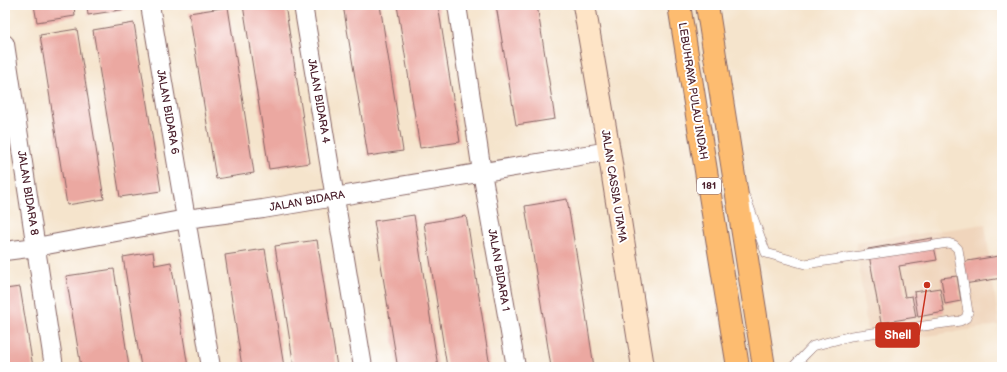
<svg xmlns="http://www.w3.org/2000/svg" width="1007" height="372" viewBox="0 0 1007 372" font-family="'Balsamiq Sans',sans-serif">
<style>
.built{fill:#f0d5bc}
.building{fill:#eba8a1}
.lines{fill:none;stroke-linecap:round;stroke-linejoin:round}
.lane-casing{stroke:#866463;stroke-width:10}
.street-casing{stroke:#866463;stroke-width:20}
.secondary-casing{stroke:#866463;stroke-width:24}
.primary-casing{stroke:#866463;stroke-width:24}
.lane{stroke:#fff;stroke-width:9}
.street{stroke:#fff;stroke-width:18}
.secondary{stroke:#fee4c6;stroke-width:22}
.primary{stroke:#fdbc70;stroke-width:22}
.labels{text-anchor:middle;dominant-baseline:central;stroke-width:4;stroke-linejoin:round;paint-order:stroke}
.shield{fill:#fff;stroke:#80626b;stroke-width:1}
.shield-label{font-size:10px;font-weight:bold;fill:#4a1f2b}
.street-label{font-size:11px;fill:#4a1f2b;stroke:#fff}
.leader{fill:none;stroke:#c8321e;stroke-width:1.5}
.callout-dot{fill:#c8321e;stroke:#fff;stroke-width:1.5}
.callout{fill:#c8321e;stroke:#c8321e;stroke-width:1.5}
.callout-label{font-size:12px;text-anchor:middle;font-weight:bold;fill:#fff}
</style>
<rect width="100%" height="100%" fill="#fff"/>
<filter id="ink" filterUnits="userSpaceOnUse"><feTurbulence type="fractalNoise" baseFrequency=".025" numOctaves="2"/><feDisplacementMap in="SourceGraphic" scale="8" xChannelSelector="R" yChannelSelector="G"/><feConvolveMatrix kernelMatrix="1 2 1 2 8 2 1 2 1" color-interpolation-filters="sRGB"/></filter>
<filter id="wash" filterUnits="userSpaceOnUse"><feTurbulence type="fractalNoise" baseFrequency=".012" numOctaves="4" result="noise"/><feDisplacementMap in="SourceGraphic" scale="16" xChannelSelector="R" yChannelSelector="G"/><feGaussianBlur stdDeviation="0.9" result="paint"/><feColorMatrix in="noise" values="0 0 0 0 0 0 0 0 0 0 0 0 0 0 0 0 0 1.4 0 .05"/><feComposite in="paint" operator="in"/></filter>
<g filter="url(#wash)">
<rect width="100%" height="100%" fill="#f5e4cc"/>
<path class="built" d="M985,224L999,325L869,345L856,243Z"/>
<g id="blocks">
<path class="building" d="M34,5H74L75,16L37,22Z
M87,5H133V8L88,15Z
M243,5H285L310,163L269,169Z
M343,5H380L403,151L368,156Z
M397,5H438L460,142L420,148Z
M496,5H537L555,119L516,125Z
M228,7L254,173L216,179L189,13Z
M134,23L161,191L120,197L93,30Z
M77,29L104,199L67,205L40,35Z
M567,199L581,282L594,367H551L544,322L525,206Z
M414,215L421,259L438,367H397V363L374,221Z
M466,216L469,232L490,367H447L432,272L424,223Z
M932,238L937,260L899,266L905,297L912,296L916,317L881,323L868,249Z
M317,240L337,367H294L275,246Z
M265,249L284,367H242L225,255Z
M153,252L155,265L171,262L188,367H141L123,257Z
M999,256L1002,278L964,284L961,262Z
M114,269L129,367H81L66,276Z
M957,276L961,301L945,304L941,278Z
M20,287L33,367H5V289Z
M940,288L944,312L918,317L914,292Z"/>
</g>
</g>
<g filter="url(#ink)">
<use href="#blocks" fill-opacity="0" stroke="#866463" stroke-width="1"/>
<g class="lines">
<defs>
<path id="lane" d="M746,198L766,253L805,264L948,243L954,245L958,249L968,312L966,318L960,321L851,336L813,346L793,367"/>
<path id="street" d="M150,5L211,367
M303,5L363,367
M457,5L482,172L516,367
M5,44L54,367
M5,251L36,247L186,219L263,209L609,151"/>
<path id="secondary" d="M584,5L609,151L643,367"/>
<path id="primary" d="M679,5L738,367
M707,5L764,367"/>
</defs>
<use href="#lane" class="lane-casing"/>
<use href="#street" class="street-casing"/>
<use href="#secondary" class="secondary-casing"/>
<use href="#primary" class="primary-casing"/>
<use href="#lane" class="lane"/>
<use href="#street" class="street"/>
<use href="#secondary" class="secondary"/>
<use href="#primary" class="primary"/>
</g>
</g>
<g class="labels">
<rect class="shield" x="697" y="178" width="24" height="16" rx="3"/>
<g class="shield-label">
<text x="709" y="186">181</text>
</g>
<g class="street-label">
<text transform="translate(693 91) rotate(81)">LEBUHRAYA PULAU INDAH</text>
<text transform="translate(319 101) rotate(80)">JALAN BIDARA 4</text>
<text transform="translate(168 112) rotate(80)">JALAN BIDARA 6</text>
<text transform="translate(614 186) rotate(81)">JALAN CASSIA UTAMA</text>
<text transform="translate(28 193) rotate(81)">JALAN BIDARA 8</text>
<text transform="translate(307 201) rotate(-10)">JALAN BIDARA</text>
<text transform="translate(499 270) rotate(80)">JALAN BIDARA 1</text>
</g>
</g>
<path class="leader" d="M927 285L919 335"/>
<circle class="callout-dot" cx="927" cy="285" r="4"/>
<rect class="callout" x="876" y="323" width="43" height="24" rx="4"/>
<g class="callout-label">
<text x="898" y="339">Shell</text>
</g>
<rect width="1007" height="372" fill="none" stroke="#fff" stroke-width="20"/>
</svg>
